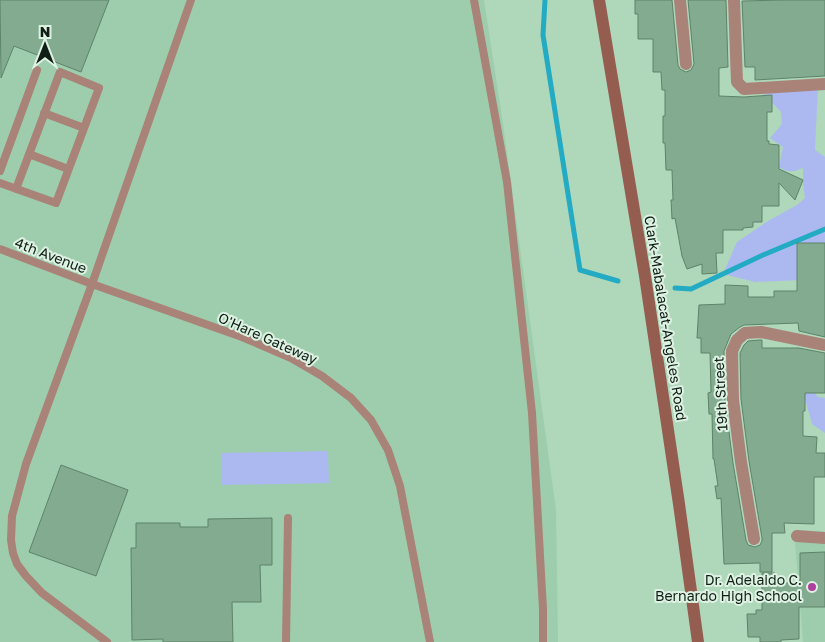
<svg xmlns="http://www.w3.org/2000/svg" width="825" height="642" viewBox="0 0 825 642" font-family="'Golos Text',sans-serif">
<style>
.built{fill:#9ecdad}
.green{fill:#acb9f1}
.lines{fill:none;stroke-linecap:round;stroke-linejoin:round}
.stream{stroke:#24abc4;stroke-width:5}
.building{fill:#83ab8f;stroke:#5d8369}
.service{stroke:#a98278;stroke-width:8}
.minor{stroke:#a98278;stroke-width:12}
.secondary{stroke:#955d50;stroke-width:12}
.poi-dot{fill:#ae409e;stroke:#def2e3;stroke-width:2}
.labels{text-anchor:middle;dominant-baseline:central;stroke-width:4;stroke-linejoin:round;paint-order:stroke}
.street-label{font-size:14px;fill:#101f15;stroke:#def2e3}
.poi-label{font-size:14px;fill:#101f15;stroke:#def2e3;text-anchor:end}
</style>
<rect width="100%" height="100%" fill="#afd7ba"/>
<path class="built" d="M0,0H484L502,117L556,510L558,642H0Z
M795,541L825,543V642H803Z"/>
<path class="green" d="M802,85L818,86L815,150L825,157V279L755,282L723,274L737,242L768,221L797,205L805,198L803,184V168C793,172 789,173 779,167L783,147L770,138L782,124L781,112L764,94L787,87L795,92Z
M804,386L809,387L818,397L825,398V433L812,424L804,395Z
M328,451L329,483L221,485V453Z"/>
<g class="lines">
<path class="stream" d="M545,0L543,35L580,270L618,281
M675,288L691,289L763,255L825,229"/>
</g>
<path class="building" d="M0,0H109L81,72L14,46L1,78Z
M635,0H672L678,65L680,69L686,72L691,70L694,64L688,0H726L728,67L719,68V96L744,97L772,95V112H767V141H769V144L779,145V169L803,180L795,200L779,183V206H762V222H753V227L743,228V230H723V253H716L717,273L702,274V264L687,269L682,256L675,218L672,219L671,200H673L672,170H666L665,143H663V116H665V90H662L661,72H653V39H638V14H635Z
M783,0H825V76L755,80V67H745L742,1Z
M797,243H825V337L799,331L798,323L744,325L740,327L731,334L724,351L725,401L733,463L746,540L748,545L755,547L760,545L762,541V538L749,461L741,399L740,353L744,345L748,341L760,340H762V348H799L825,353V393H805V411H803V436L817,437L816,453H825V477H814V524L784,523L785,533H772V572H760V563L724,564L721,498L717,499L715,486H718L714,459H713L712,414H709L708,393L711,392L710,353H701V338H697L699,305L725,304V285L748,286V297H774V291H797Z
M61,465L128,490L96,576L29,552Z
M272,518V565H260L261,602H232L233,642H163V639L132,640L131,548H136V523H180V527H208V519Z
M825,552V607H799V639L781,640V642H760V637H748L747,614H756V610H762V573H775V583H800V553Z"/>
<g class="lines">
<path class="service" d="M474,0L507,182L532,413L543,609V642
M44,113L84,128
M29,154L68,169
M0,171L37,70
M0,183L56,203L99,88L60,72L16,189
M0,249L92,284L242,337L291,358L322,376L351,398L371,420L388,450L400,486L430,642
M107,642L42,593L26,576L17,564L13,553L11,540L12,516L26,464L92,284L191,0
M286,642L288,518"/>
<path class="minor" d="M680,0L686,64
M734,0L737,82L744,89L825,84
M797,536L825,538
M754,539L741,462L733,400L732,351L737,340L745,333L761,332L825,345"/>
<path class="secondary" d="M599,0L645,276L679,504L698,642"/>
</g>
<circle class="poi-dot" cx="812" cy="587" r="5"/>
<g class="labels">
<g class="street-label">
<text transform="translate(51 255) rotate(21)">4th Avenue</text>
<text transform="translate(666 318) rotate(81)">Clark-Mabalacat-Angeles Road</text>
<text transform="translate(268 338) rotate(24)">O'Hare Gateway</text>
<text transform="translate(720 394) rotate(-93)">19th Street</text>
</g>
<g class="poi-label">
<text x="802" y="579">Dr. Adelaido C.<tspan x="802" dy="16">Bernardo High School</tspan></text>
</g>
</g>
<g transform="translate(45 45)" stroke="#def2e3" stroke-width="4" paint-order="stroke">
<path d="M0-4L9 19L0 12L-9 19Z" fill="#101f15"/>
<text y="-8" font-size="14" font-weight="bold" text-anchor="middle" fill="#101f15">N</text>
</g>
</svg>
